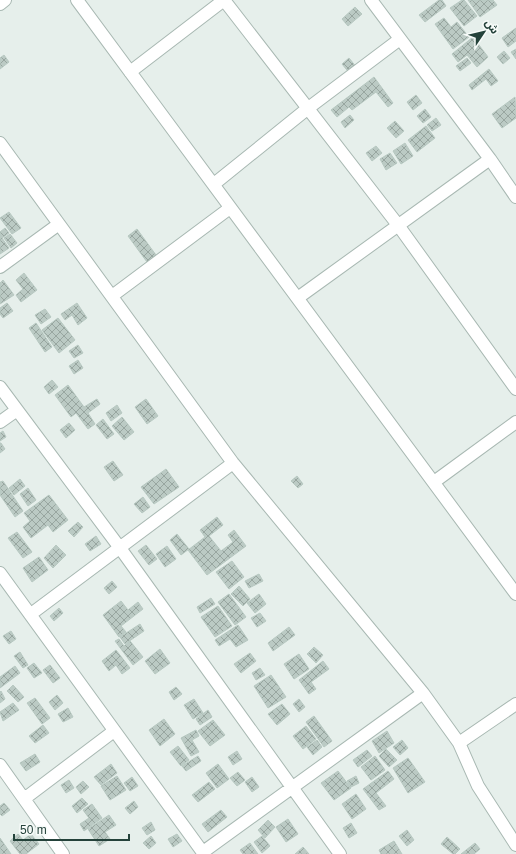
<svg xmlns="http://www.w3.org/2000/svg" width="516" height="854" viewBox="0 0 516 854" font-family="Helvetica,'Noto Sans Arabic',sans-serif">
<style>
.building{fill:url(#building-cross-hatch);stroke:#b8c9c2}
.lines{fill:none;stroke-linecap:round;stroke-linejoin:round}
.minor-casing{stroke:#a8b8b2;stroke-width:14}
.minor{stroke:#fff;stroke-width:12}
</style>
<defs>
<pattern id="building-cross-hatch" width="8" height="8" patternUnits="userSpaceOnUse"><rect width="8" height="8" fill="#bbcac4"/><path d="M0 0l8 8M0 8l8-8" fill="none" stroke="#98a6a0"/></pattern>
</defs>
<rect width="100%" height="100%" fill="#e6efeb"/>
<path class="building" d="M439,0H442L446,6L425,22L419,15Z
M462,0H464L477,16L464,26L450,8Z
M468,0H493L497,5L480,17Z
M355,7L362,14L348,26L342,19Z
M444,18L451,27L457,22L469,37L453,49L435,24Z
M516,28V41L508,47L502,38Z
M473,37L488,57L477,67L467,55L458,62L452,54Z
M516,49V59L511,52Z
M504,51L510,58L503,64L497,57Z
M4,55L9,62L0,69V58Z
M349,58L362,74L355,80L342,64Z
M467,58L471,63L460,71L456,66Z
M489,69L498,81L491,86L486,79L472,90L469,85Z
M374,77L393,103L388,107L376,92L352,110L349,107L337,117L331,110Z
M416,95L422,103L413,110L407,102Z
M515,97L516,118L502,128L492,114Z
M425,109L431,117L423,123L417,116Z
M350,115L354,120L345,128L341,122Z
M436,118L441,125L432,131L427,125Z
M395,121L404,131L396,138L387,128Z
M426,126L435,138L417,152L408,140Z
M405,143L413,156L401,164L393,151Z
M376,146L382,153L372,161L366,153Z
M390,153L397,163L386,170L380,159Z
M9,212L21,228L12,234L0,218Z
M5,228L9,233L2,238L9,248L0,254V232Z
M137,229L156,255L147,262L128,236Z
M10,234L17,243L11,248L4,238Z
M24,273L37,290L21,302L16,295L23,289L16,280Z
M3,280L14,295L0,304V283Z
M7,303L13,311L3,318L0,314V308Z
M77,303L87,318L78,325L72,315L65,320L61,314Z
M45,309L51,317L41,324L35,315Z
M58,318L75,340L59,353L42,330Z
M36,323L52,347L45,352L29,328Z
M78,345L83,353L74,358L69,351Z
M78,360L83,368L74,374L69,366Z
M52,380L58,387L49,394L44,387Z
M68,385L84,407L97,399L100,404L88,413L95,424L88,429L76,413L71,417L55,395Z
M146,399L158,416L147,424L135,407Z
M117,405L122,413L111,421L106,413Z
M122,417L134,432L124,440L112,426Z
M103,419L114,434L107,439L96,425Z
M69,423L75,430L66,438L60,430Z
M3,431L6,437L0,441V433Z
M0,443H1L5,449L0,453Z
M113,461L123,475L114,481L104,467Z
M166,469L179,487L154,504L141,487Z
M297,476L303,484L298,488L291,481Z
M20,479L25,486L14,495L9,488Z
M3,481L23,511L15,517L0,495V482Z
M28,488L36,500L28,506L20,494Z
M49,495L68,520L53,532L48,525L31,538L23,527L30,521L24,513Z
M143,497L150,507L142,513L134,504Z
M217,517L223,525L209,536L221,551L233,542L228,535L234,530L246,546L207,575L188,550L205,537L200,530Z
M78,522L83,527L74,537L68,531Z
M17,532L32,552L23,558L8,538Z
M177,534L189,549L181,555L170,540Z
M96,536L101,544L90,551L85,544Z
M56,545L66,555L53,568L44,558Z
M146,545L157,559L149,565L138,551Z
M167,546L176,559L165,567L156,554Z
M39,557L48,570L32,582L23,568Z
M232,561L244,577L229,589L216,572Z
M259,574L263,581L249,588L245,581Z
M112,581L117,587L109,594L104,588Z
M239,586L250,599L243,606L231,594Z
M229,594L246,617L235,625L218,602Z
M259,594L266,604L255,613L247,603Z
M211,598L215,604L200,613L197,607Z
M121,601L128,610L138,602L143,609L121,626L126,632L119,637L103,615Z
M218,606L232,626L215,637L201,617Z
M59,608L63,613L54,621L50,616Z
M260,613L266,621L257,627L251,618Z
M140,624L144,631L125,644L120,637Z
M238,625L248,640L236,647L230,639L219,646L215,640Z
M289,627L295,635L273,651L268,643Z
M11,631L16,639L9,644L3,636Z
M119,639L124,646L130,641L143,657L133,665L115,641Z
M314,647L323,655L316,663L307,654Z
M160,649L170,663L155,674L145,661Z
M116,650L130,668L122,674L116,665L109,671L102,661Z
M20,652L28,665L23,668L14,656Z
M250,653L256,661L241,673L234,664Z
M299,654L309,669L294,679L284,664Z
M323,661L329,669L311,682L316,689L309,694L299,680Z
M34,663L42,673L34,678L27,668Z
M50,665L60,678L53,683L43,670Z
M15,666L20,673L0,688V677Z
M260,668L265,675L256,680L252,673Z
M271,675L286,697L268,708L254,686Z
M13,685L24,697L18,702L7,691Z
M176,687L182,694L174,700L169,692Z
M1,691L5,699L0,703V692Z
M57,695L63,703L55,710L49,702Z
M35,698L50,718L42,724L27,703Z
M194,699L203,713L193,719L184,705Z
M299,699L305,707L299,712L293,704Z
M13,703L19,710L3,721L0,712Z
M282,704L290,714L277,725L268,714Z
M68,708L73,717L63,722L58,714Z
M208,710L212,717L200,725L196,719Z
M314,716L332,741L324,747L306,722Z
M164,719L175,734L160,746L149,730Z
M213,720L225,735L210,746L198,731Z
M43,725L49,733L35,743L29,736Z
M306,726L316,739L303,749L293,736Z
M196,730L199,736L192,740L199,752L191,756L181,738Z
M387,731L394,743L379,753L372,741Z
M317,740L322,747L313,755L307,747Z
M402,740L408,748L400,755L393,747Z
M178,746L189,760L181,766L170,752Z
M386,749L397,760L389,767L379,756Z
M367,750L372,756L358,767L353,760Z
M237,751L242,759L233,765L228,757Z
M35,754L40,762L26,771L20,763Z
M198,756L201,761L186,771L182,766Z
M375,756L385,770L371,780L361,767Z
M408,758L425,782L408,793L393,768Z
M111,764L117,773L101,785L94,777Z
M218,764L229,779L217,788L206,773Z
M338,771L351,788L334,800L321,783Z
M388,771L394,779L376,793L386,806L379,810L363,789Z
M238,772L245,780L237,786L230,778Z
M117,776L126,790L110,800L101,786Z
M356,776L359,783L351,787L347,781Z
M132,777L138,786L130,791L124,783Z
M252,777L259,787L252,792L245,782Z
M69,780L74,788L66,793L61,785Z
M83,781L89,787L81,794L76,787Z
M209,782L215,789L198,802L192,795Z
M356,794L366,809L352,819L342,804Z
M82,798L88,804L77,813L72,806Z
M134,801L138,807L130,814L125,808Z
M4,803L10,810L2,816L0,814V806Z
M92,804L102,818L84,831L80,824L89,818L83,810Z
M221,810L227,817L208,832L202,824Z
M109,815L116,825L105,832L110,839L99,846L88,829Z
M288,819L298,834L286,842L276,827Z
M268,820L275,827L265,838L258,830Z
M151,822L155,830L147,835L142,828Z
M351,823L357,833L349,838L343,828Z
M407,830L414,840L407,846L399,836Z
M18,834L23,840L31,834L39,844L26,854H20L10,841Z
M177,834L182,841L173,847L168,839Z
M151,836L156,843L149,849L143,843Z
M262,836L270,846L262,853L254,842Z
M447,837L460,849L455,854H453L441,844Z
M0,838L11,854H0Z
M394,841L402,854H381L379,850Z
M250,843L258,854H243L240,850Z
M475,843L480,849L474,854H461Z
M303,847L309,854H295Z"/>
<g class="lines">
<defs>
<path id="minor" d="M77,0C223,198 370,395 516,594
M371,0L490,159L516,197
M0,4L5,0
M130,72L224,0L398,225L516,389
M0,143L233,463L423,693L459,743L478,786L516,845
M214,184L307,109L400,39
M0,267L59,224
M112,296L230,208
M299,297L490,159
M0,387L120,548L340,854
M0,422L17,410
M434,482L516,422
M0,573L204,854
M31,614L233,463
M459,743L516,704
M0,765L63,854
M24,799L114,731
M203,852L423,693"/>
</defs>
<use href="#minor" class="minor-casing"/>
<use href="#minor" class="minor"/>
</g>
<g transform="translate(484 32) rotate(55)" stroke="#f7fbf9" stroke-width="3" paint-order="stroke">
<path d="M0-3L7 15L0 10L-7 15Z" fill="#24423a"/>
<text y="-6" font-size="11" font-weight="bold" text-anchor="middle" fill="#24423a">ش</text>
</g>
<path d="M14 834v6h115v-6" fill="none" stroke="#24423a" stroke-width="2"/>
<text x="20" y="834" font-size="12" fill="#24423a" stroke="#f7fbf9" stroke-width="3" paint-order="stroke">50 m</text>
</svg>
